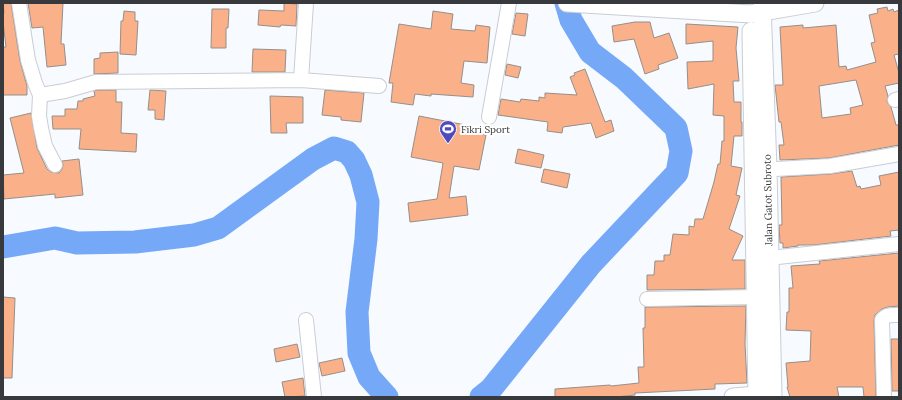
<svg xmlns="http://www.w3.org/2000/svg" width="902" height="400" viewBox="0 0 902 400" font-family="Lora,serif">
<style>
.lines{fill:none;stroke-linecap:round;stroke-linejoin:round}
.river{stroke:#75a8f7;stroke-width:23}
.building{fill:#fab088;stroke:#968f8b;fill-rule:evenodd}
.minor-casing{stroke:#c9cdd4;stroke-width:16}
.tertiary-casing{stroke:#c9cdd4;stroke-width:19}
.minor{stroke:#fff;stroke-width:14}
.tertiary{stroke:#fff;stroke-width:17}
.labels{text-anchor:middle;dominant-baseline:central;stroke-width:4;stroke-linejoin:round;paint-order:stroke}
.poi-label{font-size:10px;fill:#37393c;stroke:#fff;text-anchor:start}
.street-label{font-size:10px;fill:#37393c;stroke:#fff}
</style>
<rect width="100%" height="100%" fill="#f7fafe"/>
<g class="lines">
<path class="river" d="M3,247L55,238L77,243L135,242L194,235L218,228L313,159L334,148L347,152L354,160L361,175L368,202L366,239L357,312L359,353L369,377L387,397
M481,397L491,389L591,264L677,173L681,151L676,128L624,78L590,52L571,20L566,3"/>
</g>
<path class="building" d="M3,3H11L20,61L27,86V95H3V47H6L3,22V13H4Z
M28,3H63L61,44H64L66,65L47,67L43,27L32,28Z
M284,3L297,4L296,26L281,25L280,27L258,25L259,10L284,11Z
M887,7L888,11L893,9L894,12L899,10V54L894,55L899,73V83L885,86L888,96L887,102L891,107L896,125H899V145L829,158L780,160L779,145H784L781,122H779L775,85H783L780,27L803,25V28L836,25L839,67L846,66L847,70L876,62L871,43L875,42L869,15L878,13L877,9ZM856,80L863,105L850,108L851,114L822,118L819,86Z
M212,9H229L228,28H226V48H211Z
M124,11L135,12V21H138L136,55L120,54L121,21H123Z
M433,11L453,14L451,29L475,31L476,25L490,27L487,63L464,61L461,83L474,85L473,97L431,94V96L415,94L413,105L391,102L393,83H389L399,24L431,29Z
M516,13L528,14L525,36L512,34Z
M635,22H650L654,38L669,33L678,58L658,65L659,69L645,74L634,39L614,42L612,26Z
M686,24L738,27L736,48L739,81H733L734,102H741V122H742V136H734L731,166L742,168L736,195L740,196L729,229L743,236L732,260H745V289L647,290V275H654L655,261H664V255H670L673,234L689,235V226L694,227L695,219H703L714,182L718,164H720L722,141H724V116L713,115L714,84L688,89L687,62L713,61V41L686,44Z
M253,49L286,50L285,72H252Z
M118,52V73L94,74V59L100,58V53Z
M507,64L521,67L518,78L505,75Z
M585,69L605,122L611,120L614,131L596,138L591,123L563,127L562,133L547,131L548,122L498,115L501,99L520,102L521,99L539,101V97L545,98V93L577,95L570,77L575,75L574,73Z
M97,90H116V102H122L121,133L137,134L136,152L79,149L81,129H53L52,116H65V109H77L78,101H83V99L95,96L94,91Z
M150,90L166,91L164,120L155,119V110H148Z
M325,90L364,93L361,122L341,120V117L322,115Z
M270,96L303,97V123H286L287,133H271Z
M31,113L37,148L47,169L51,172L59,173L62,169L63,165L62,161L79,159L83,195L55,198V194L4,199L3,175L24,173L10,118Z
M419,116L481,128L480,134L486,135L479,170L454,166L449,198L466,196L468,215L410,222L408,203L437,199L443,163L411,157Z
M518,149L544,155L541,168L515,163Z
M544,169L570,174L567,188L541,182Z
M852,171L857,187L860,186L861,189L881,185L879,176L899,172V230L890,231L891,236L814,245H798V246L783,248V243H780L779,225H782L781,177L830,174Z
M899,253V306L888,307L882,309L875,315L874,320L876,397H864L863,387H837L839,397H790L787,387H788L786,363L810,361L811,331L786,330L787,312H789V288H793L791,266L820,264L819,261Z
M3,297L15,298L12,378H3Z
M746,306L745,344L747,383L715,384V389L635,393V395L616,397H555V389L610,385L611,386L639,383L638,367H644L643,328H645V307Z
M891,339H899V391H892Z
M297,344L300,357L276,362L274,349Z
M342,358L345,371L322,376L319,363Z
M303,378L305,396L285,397L282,382Z"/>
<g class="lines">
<defs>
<path id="minor" d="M19,3L28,60L35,83L40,95L39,116L41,128L45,146L55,165
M301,80L379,86
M40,95L65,91L96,82L301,80L306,3
M895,100L899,99
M489,117L509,3
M759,170L830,166L899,154
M760,259L899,244
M647,299L756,297
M306,320L314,397
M884,397L882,320C886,314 892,315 899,315"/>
<path id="tertiary" d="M567,3L751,14L815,3
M762,3L768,169L773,397
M751,31L757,397
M733,397L757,395"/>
</defs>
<use href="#minor" class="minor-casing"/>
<use href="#tertiary" class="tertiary-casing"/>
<use href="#minor" class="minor"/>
<use href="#tertiary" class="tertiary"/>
</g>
<defs>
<symbol id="stadium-pin" viewBox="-11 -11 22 30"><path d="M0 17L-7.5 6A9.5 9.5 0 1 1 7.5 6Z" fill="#504ac1" stroke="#fff"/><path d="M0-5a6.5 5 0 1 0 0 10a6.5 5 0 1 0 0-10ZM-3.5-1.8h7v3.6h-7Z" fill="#fff"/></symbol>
</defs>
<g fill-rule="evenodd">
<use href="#stadium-pin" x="438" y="119" width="20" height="27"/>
</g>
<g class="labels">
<g class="poi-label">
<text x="461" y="129">Fikri Sport</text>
</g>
<g class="street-label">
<text transform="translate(768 200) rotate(-91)">Jalan Gatot Subroto</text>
</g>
</g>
<rect width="902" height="400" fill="none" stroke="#37393c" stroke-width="8"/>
</svg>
